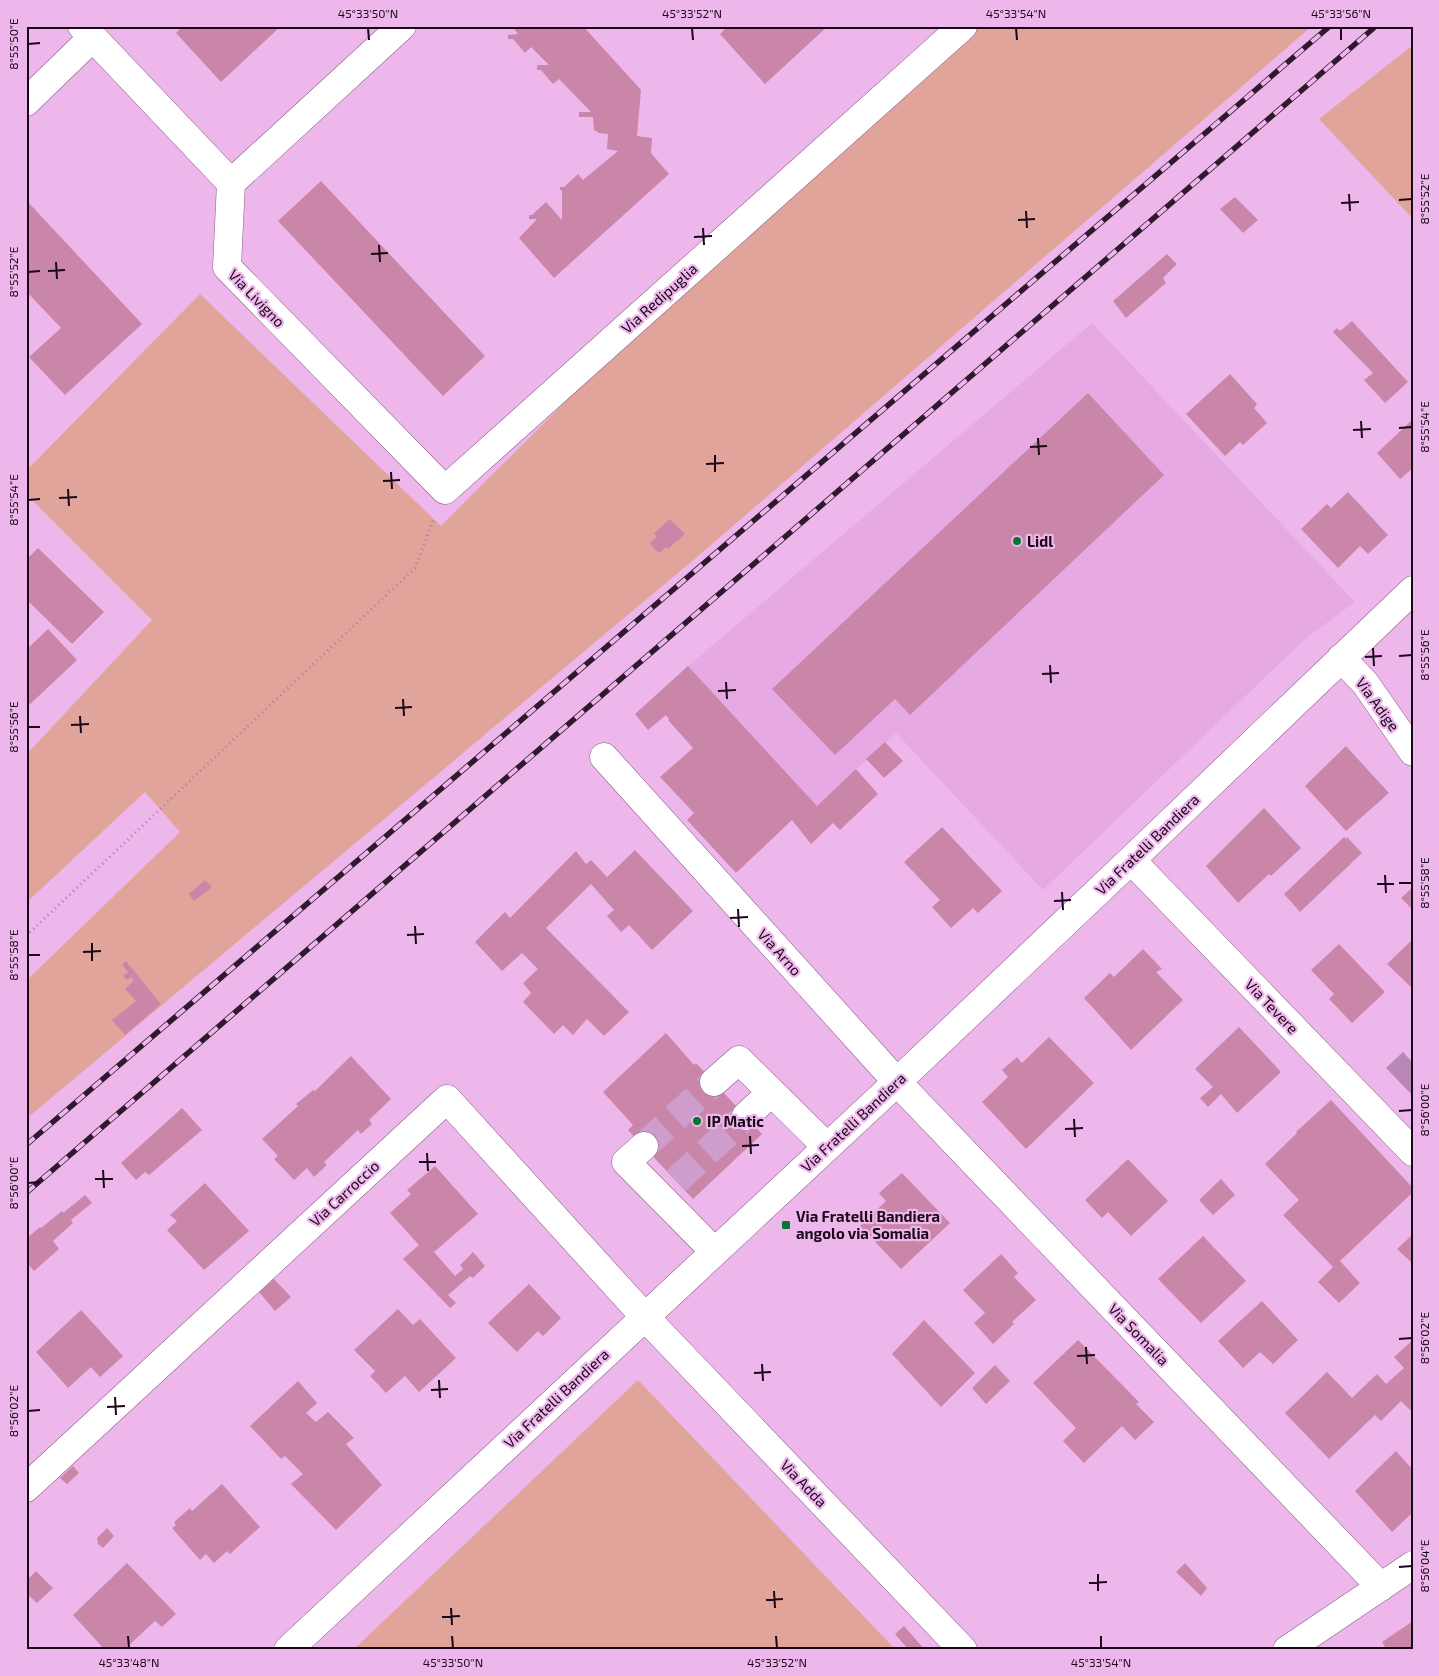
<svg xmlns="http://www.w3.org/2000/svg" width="1439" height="1676" viewBox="0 0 1439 1676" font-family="'Exo 2',sans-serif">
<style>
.built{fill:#e6a9e3}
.green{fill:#e0a49b}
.water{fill:#b887b6}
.building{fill:#ca86a9}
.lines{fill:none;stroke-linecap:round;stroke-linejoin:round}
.minor-tunnel{stroke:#ce9dcc;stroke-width:28;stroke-dasharray:28 14;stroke-linecap:butt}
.minor-casing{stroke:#8a5988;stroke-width:29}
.path{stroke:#aa7fa8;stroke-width:3;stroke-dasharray:1 4;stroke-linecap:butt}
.minor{stroke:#fff;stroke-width:28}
.rail-casing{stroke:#2f192e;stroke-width:5.5}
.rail{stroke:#eeb7eb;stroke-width:4;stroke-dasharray:11;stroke-linecap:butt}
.ticks{fill:none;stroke:#1a0719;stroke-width:2}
.poi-dot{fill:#02782e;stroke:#eeb7eb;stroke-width:2}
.labels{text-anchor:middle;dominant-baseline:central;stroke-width:4.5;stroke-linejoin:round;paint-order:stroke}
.street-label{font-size:15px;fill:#1a0719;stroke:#eeb7eb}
.poi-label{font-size:15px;font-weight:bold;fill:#1a0719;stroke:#eeb7eb;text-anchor:start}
.neatline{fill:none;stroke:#1a0719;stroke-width:2}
.ticks-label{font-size:12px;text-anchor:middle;fill:#1a0719}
</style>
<rect width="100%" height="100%" fill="#eeb7eb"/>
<path class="built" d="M1092,323L1355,602L1305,639L1043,890L896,733L817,806L688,666Z"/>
<path class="green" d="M978,26H1312L697,557L26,1119V981L180,832L145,792L26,903V755L152,620L26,494V471L200,294L441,526L564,403L557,394Z
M1413,45V219L1319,119Z
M638,1380L896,1650H353Z"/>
<path class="water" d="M1403,1052L1413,1063V1096L1386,1068Z"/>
<path class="building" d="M183,26H281L221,82L176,33Z
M512,26H583L641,90L637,136L652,138L651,153L669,174L554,278L519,238L537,219H529V215H532L546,202L562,220V190H560V187H564L578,174L583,180L618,151L607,149L608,134L599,133L594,130L593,117H579V112H591L559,79L553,84L541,70H537V65H549L531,47L525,53L513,39H508V35L518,34Z
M728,26H828L765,84L720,34Z
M321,181L485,356L443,396L278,221Z
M1235,197L1258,220L1243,233L1220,209Z
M26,200L142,324L65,395L29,357L61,328L26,291Z
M1167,254L1177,264L1163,278L1166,283L1126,318L1113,301Z
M1352,321L1408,382L1385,403L1364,380L1373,373L1333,332L1337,328L1340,331Z
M1230,374L1257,404L1254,408L1267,423L1243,445L1240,442L1225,456L1186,414Z
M1088,393L1164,475L910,715L895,699L835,755L772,689Z
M1413,419V468L1400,479L1377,453Z
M1348,492L1388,535L1368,554L1360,546L1338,568L1301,529L1327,504L1331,508Z
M670,519L685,534L668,549L666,547L659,553L649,543L657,537L654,533Z
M38,548L104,612L72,644L26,599V560Z
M48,629L77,660L26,708V650Z
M688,666L817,806L856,769L878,794L840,830L833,823L811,844L792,820L736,873L687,820L694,813L660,777L693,748L668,720L669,719L666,715L648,730L635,714Z
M885,742L903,761L884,778L866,759Z
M1346,746L1389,793L1346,831L1305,786Z
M1264,808L1301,848L1271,876L1269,874L1238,903L1206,866Z
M942,827L1002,891L978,913L973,908L951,928L932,907L940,900L904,862Z
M1344,837L1346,839L1347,837L1362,853L1300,912L1284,894Z
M635,850L693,911L652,950L629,925L621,932L607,916L614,910L591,884L546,928L629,1012L604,1036L587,1019L573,1035L563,1025L554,1034L523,1002L531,993L523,983L538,969L522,953L502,971L475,942L505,912L510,918L576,851L586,864L591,860L607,877Z
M205,880L212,887L194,901L189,894Z
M1413,887V910L1401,898Z
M1411,941L1413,943V989L1387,964Z
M1339,944L1385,992L1352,1023L1329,999L1334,994L1311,970Z
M1143,949L1162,969L1156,972L1183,1000L1131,1050L1084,998L1110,973L1114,977Z
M126,961L161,1004L125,1035L112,1020L136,1001L125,989L134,980L131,977L127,980L123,976L128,972L122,965Z
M1239,1027L1281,1072L1237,1113L1221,1094L1208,1107L1200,1098L1213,1087L1195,1069Z
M666,1033L694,1065L696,1063L762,1134L693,1199L628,1130L633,1125L603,1092Z
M1049,1037L1094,1083L1026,1149L982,1102L1008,1077L1002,1070L1017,1057L1022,1063Z
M351,1056L391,1099L369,1120L372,1124L361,1134L358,1130L324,1162L327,1165L314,1177L307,1168L294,1180L274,1159L278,1156L262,1139L298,1106L296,1104L313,1090L315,1091Z
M1331,1100L1413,1188V1192L1340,1261L1360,1283L1339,1303L1318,1282L1333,1267L1283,1215L1299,1200L1265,1164L1297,1133L1296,1132Z
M182,1108L202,1130L149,1175L145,1172L136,1180L121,1163Z
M1128,1159L1168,1201L1131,1236L1108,1212L1102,1218L1085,1200Z
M435,1166L478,1214L434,1252L455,1276L463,1269L460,1265L473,1252L485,1266L473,1278L470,1276L448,1295L456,1303L450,1308L403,1259L419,1245L390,1213L411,1194L407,1190Z
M902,1173L950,1223L901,1269L860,1226L886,1201L879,1193Z
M1221,1179L1235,1195L1213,1215L1199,1200Z
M205,1183L249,1231L204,1270L167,1230L177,1221L170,1215Z
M85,1195L92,1203L71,1220L73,1223L53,1241L59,1249L34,1271L26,1262V1239L40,1227L41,1228L62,1211L63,1213Z
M1413,1234V1264L1397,1249Z
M1203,1236L1246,1281L1201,1323L1158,1279Z
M1001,1254L1018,1273L1014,1277L1036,1300L1012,1322L1014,1324L993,1344L974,1323L985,1313L963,1290Z
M274,1279L291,1297L275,1311L259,1292Z
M529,1284L561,1318L543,1336L538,1331L517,1352L488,1323Z
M1262,1301L1298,1340L1273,1364L1260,1352L1243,1368L1218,1341Z
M398,1309L413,1325L420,1319L456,1358L419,1392L405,1376L386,1393L370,1376L375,1371L354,1350Z
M81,1310L123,1356L100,1377L91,1367L68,1388L36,1352Z
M924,1320L975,1373L941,1407L892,1354Z
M1078,1340L1139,1402L1136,1404L1154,1422L1135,1440L1122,1426L1084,1463L1063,1441L1076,1428L1033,1383Z
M1413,1340V1407L1410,1410L1401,1401L1381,1421L1375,1415L1329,1459L1285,1413L1327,1372L1352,1398L1377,1374L1386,1384L1404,1368L1394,1357Z
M995,1365L1010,1381L986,1404L972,1388Z
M298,1381L317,1403L306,1413L316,1422L328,1412L354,1438L346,1444L382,1485L336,1530L291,1484L303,1474L285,1456L281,1459L250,1426Z
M1396,1451L1413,1470V1512L1392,1532L1355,1491Z
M73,1466L79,1473L67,1484L60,1478Z
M222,1484L260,1527L230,1554L227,1551L214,1563L206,1554L200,1560L172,1528L176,1525L174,1522L190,1508L192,1511Z
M107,1528L114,1536L103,1548L98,1544L97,1538Z
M127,1563L176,1614L162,1627L155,1621L126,1648L128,1650H105L73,1615Z
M1185,1563L1207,1588L1201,1596L1176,1572Z
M36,1571L53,1588L37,1603L26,1593V1581Z
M1413,1621V1650H1387L1382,1642Z
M904,1626L925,1650H909L895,1634Z"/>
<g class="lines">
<path class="minor-tunnel" d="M644,1146L714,1082
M676,1181L746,1116"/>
<defs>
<path id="minor" d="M82,26L231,183
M402,26L231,183L227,267L445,490L963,26
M26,102L92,38
M1341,658L1365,683L1413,752
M604,757L897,1082L1381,1587
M1131,860L1413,1152
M714,1082L739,1060L826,1146
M746,1116L771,1093
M644,1146L626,1162L714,1251
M26,1488L447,1099L644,1316L963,1650
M288,1650L897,1082L1131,860L1413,590
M1287,1650L1413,1565"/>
</defs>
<use href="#minor" class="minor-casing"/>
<path class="path" d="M26,936L415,568L434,518"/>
<use href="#minor" class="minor"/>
<defs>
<path id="rail" d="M26,1145L1330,26
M26,1193L1376,26"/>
</defs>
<use href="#rail" class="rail-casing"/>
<use href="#rail" class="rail"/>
</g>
<path class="ticks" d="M368,28L369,40M692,28L693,40M1016,28L1017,40M1341,28V40M28,44L40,43M1349,194L1350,211M1399,200L1412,199M1341,203L1359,202M1026,211L1027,228M1018,220L1035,219M703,228L704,245M694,237L712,236M379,245L380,262M371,254L388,253M56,262L57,279M48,271L65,270M28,272L40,271M1361,421L1362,438M1399,428L1412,427M1353,430L1371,429M1038,438L1039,455M1030,447L1047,446M715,455V472M706,464L724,463M391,472L392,489M383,481L400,480M68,489L69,506M59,498L77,497M28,500L40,499M1373,648L1374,666M1399,656L1412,655M1365,657L1382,656M1050,665L1051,683M1042,674L1059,673M726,682L727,699M718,691L736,690M403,699L404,716M395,708L412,707M80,716L81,733M71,725L89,724M28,727H40M1385,875L1386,893M1399,883H1412M1377,884H1394M1062,892L1063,910M1054,901L1071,900M738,909L739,927M730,918L748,917M415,926L416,944M407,935L424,934M92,943V961M83,952L101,951M28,955H40M1399,1111L1412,1110M1074,1119L1075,1137M1065,1129L1083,1128M750,1136L751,1154M742,1146L759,1145M427,1153L428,1171M419,1162H436M103,1170L104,1188M95,1179H113M28,1183L40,1182M1399,1339L1412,1338M1086,1347L1087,1364M1077,1356L1095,1355M762,1364L763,1381M754,1373L771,1372M439,1380L440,1398M431,1390L448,1389M115,1397L116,1415M107,1407L125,1406M28,1411L40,1410M1399,1567L1412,1566M1098,1574V1591M1089,1583L1107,1582M774,1591L775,1608M766,1600L783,1599M451,1608L452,1625M442,1617L460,1616M128,1636L129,1648M452,1636L453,1648M776,1636L777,1648M1101,1636V1648"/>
<g class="poi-dot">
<circle cx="1017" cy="541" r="5"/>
<circle cx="697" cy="1121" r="5"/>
<rect x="781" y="1220" width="10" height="10" rx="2.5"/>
</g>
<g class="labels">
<g class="street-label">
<text transform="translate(257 298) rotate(46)">Via Livigno</text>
<text transform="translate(659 298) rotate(-42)">Via Redipuglia</text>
<text transform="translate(1378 704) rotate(54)">Via Adige</text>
<text transform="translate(1147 844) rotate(-44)">Via Fratelli Bandiera</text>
<text transform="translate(780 952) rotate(48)">Via Arno</text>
<text transform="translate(1272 1006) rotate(46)">Via Tevere</text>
<text transform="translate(853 1122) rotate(-43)">Via Fratelli Bandiera</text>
<text transform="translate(344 1193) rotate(-43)">Via Carroccio</text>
<text transform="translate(1139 1334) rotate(46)">Via Somalia</text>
<text transform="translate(556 1398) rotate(-43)">Via Fratelli Bandiera</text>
<text transform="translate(804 1483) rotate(46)">Via Adda</text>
</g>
<g class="poi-label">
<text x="1027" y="541">Lidl</text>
<text x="707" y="1121">IP Matic</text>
<text x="796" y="1216">Via Fratelli Bandiera<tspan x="796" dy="17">angolo via Somalia</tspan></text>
</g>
</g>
<rect width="1439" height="1676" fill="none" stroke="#eeb7eb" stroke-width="55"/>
<rect x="28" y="28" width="1384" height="1620" class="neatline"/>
<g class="ticks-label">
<text x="368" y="18">45°33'50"N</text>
<text x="692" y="18">45°33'52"N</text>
<text x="1016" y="18">45°33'54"N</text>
<text x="1341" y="18">45°33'56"N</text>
<text transform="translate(14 44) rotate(-90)" y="4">8°55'50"E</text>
<text transform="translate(1425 199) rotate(-90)" y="4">8°55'52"E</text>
<text transform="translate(14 272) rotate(-90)" y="4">8°55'52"E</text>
<text transform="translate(1425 427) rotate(-90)" y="4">8°55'54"E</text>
<text transform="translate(14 500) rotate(-90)" y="4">8°55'54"E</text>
<text transform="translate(1425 655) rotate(-90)" y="4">8°55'56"E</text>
<text transform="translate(14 727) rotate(-90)" y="4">8°55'56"E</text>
<text transform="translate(1425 883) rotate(-90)" y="4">8°55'58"E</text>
<text transform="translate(14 955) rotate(-90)" y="4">8°55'58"E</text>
<text transform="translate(1425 1110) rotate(-90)" y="4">8°56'00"E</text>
<text transform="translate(14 1183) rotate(-90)" y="4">8°56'00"E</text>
<text transform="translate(1425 1338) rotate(-90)" y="4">8°56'02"E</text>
<text transform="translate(14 1411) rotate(-90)" y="4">8°56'02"E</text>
<text transform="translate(1425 1566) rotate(-90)" y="4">8°56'04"E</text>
<text x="129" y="1667">45°33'48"N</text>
<text x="453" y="1667">45°33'50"N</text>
<text x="777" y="1667">45°33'52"N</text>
<text x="1101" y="1667">45°33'54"N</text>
</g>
</svg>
